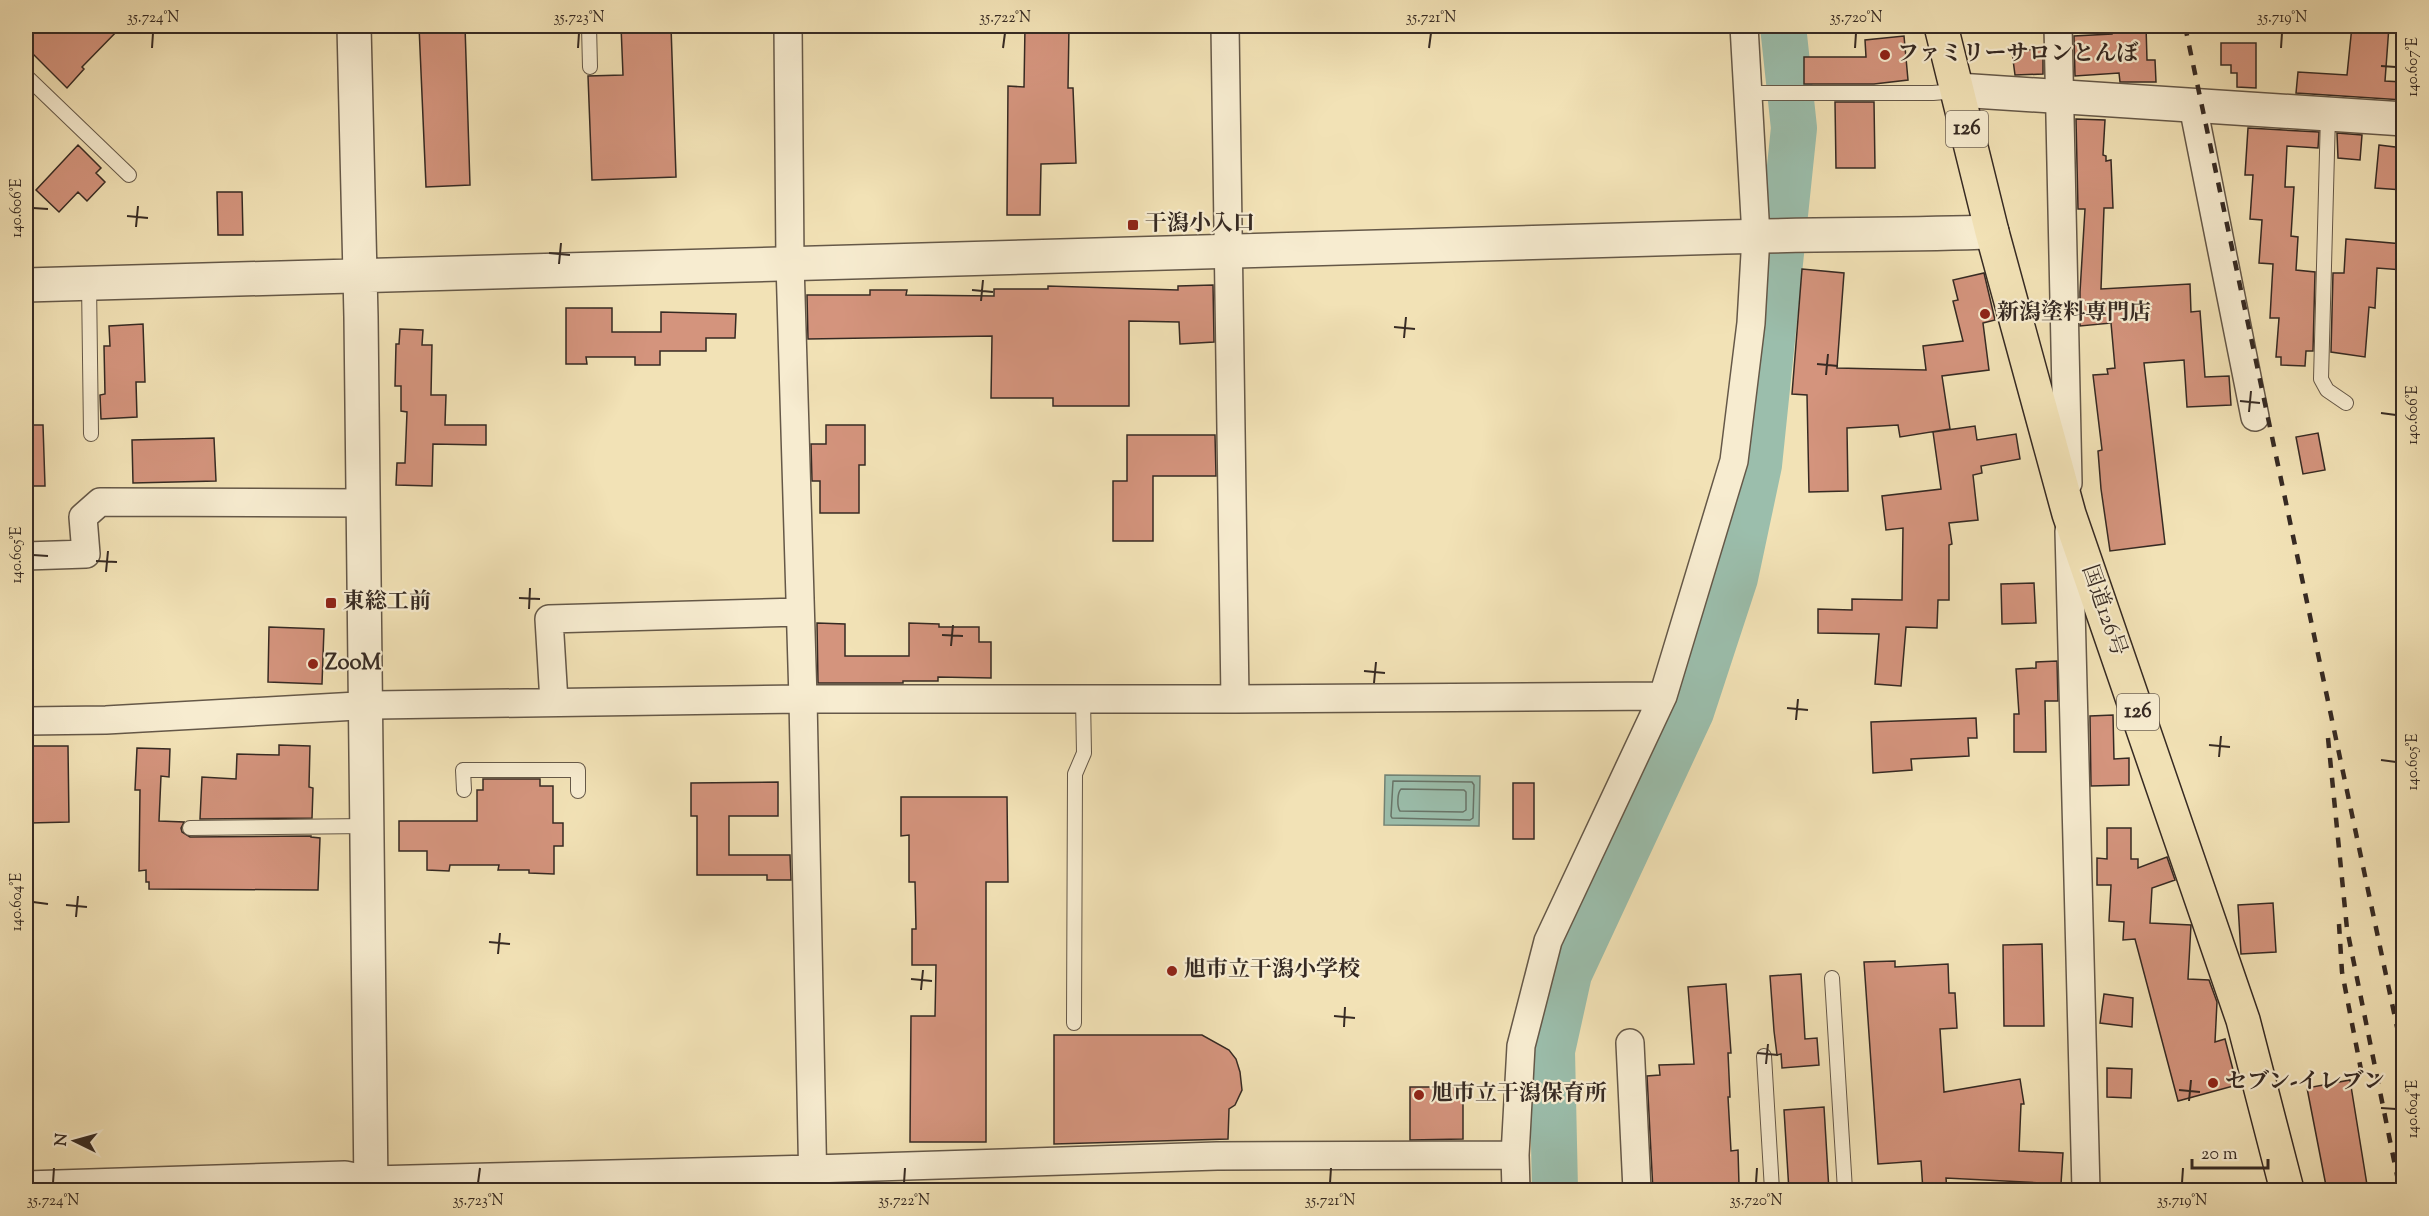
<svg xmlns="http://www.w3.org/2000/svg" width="2429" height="1216" viewBox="0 0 2429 1216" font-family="'Sorts Mill Goudy','Noto Serif JP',serif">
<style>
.water{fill:#9bbeac;stroke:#738375;stroke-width:1.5}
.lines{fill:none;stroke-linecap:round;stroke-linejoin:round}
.shore{stroke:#687468;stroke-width:1.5}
.river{stroke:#9bbeac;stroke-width:46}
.building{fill:#d4947d;stroke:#362a23;stroke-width:1.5}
.service-casing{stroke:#655848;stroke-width:16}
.minor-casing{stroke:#655848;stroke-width:30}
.tertiary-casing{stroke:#655848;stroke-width:36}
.trunk-casing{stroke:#362a23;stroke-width:36}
.service{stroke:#f7ecd0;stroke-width:14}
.minor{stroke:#f7ecd0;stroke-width:27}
.tertiary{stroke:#f7ecd0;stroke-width:33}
.trunk{stroke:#f2e2b6;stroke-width:33}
.rail{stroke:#362a23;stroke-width:4.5;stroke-dasharray:10 10;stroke-linecap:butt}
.ticks{fill:none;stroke:#362a23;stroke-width:2}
.poi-dot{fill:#8f2418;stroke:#f7ecd0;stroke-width:2}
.labels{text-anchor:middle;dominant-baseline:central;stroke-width:4.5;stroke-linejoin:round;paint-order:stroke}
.shield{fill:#f7ecd0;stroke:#706457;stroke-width:1.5}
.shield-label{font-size:21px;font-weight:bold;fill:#362a23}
.poi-label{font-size:22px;font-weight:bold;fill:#362a23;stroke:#f7ecd0;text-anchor:start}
.street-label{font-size:22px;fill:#362a23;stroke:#f7ecd0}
.neatline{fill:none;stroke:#362a23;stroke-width:2}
.ticks-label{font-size:15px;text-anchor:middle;fill:#362a23}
</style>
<rect width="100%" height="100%" fill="#f2e2b6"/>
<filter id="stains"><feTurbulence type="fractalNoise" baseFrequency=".00333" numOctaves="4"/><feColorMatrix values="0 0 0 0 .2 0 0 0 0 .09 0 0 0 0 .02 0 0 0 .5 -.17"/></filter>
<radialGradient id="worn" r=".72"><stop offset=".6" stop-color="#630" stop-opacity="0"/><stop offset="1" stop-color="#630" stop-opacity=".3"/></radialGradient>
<path class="water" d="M1385,775L1480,776L1479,826L1384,825Z"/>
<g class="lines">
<path class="shore" d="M1393,781L1472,782L1474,785L1473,818L1470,820L1392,818L1391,816Z
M1401,789L1464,790L1466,792V810L1463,812L1400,811C1397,807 1397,793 1401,789Z"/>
<path class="river" d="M1555,1190L1552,1051L1569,974L1691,712L1735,578L1759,465L1794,128L1783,26"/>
</g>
<path class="building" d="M26,26H122L82,67L84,69L67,88L26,47Z
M419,26H465L470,185L426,187Z
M621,26H671L676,177L592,180L588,76L623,75Z
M1025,26H1069L1068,88H1073L1076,163L1041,164L1040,215H1007L1008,86L1024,87Z
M2112,26H2146L2147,60H2155L2156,82H2120L2119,73L2075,76L2074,36L2112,34Z
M2352,26H2389L2385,81L2403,82V100L2296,93L2298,72L2347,75Z
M1904,36L1908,80L1874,84H1804V57H1866L1865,40Z
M2221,43H2256V88L2237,87V73H2231V65H2221Z
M2043,48V74L2015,75L2012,52Z
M1835,102H1874L1875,168H1836Z
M2076,119L2105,120L2103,155L2106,156V161L2111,160L2113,208H2104L2101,289L2190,284L2191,312L2200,311L2205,377L2229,376L2231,405L2187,407L2184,360L2144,363L2165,544L2110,551L2101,489L2098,451L2102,450L2093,375L2108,374L2107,369L2115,368L2111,323L2080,326V292L2085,209H2078Z
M2248,128L2319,132L2318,148L2287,146L2285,187H2294L2291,236L2298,237L2296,270L2315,272L2313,351H2306L2305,366L2281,365V357H2276L2279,318H2270L2273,264L2259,263L2262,220L2250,219L2253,175H2245Z
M2337,133L2362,135L2360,160L2338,158Z
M78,145L101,168L96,173L105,182L87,201L78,192L59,212L36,190Z
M2379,145L2403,148V190L2375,188Z
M217,192H242L243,235H218Z
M2346,239L2403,244V270L2377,268L2375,308L2369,307L2365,357L2331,352L2333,273H2344Z
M1802,269L1844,273L1837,368L1926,370L1923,346L1963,341L1953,301L1958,300L1953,280L1984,273L1995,320L1983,323L1989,370L1942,376L1950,429L1900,437L1898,425L1847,428L1848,491L1809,492L1807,395L1792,394Z
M1213,285L1214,342L1180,344L1179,322L1129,321V406H1053V398H991L992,336L808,339L807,295H870V290H907L906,295L994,296V289H1048V286L1178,290V286Z
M566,308H612V332H661V312L736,314L735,338H706V351H660V365H635V357H586L587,364H566Z
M143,324L145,382H136L137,417L101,419L100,395L105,394L104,346H110L109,326Z
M400,329L423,330L422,345H432L431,395H446L445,425H486V445L433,444L432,486L396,485L397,463H405L407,412L401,411V386H395L396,344H399Z
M26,425H43L45,486H26Z
M826,425H865V465H859V513H820V481H812L811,444H826Z
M1975,426L1977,440L2016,434L2020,459L1981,466L1982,473L1973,475L1978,520L1949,523L1952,544L1949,545V600H1938L1937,628L1906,627L1901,686L1875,684L1879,634L1818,633V609L1852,610V599L1902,600L1903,528L1886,530L1882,496L1941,489L1933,432Z
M2318,433L2325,470L2303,474L2296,437Z
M1127,435H1215L1216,476H1153V541H1113V481H1127Z
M214,438L216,481L133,483L132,440Z
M2034,583L2036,623L2002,624L2001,584Z
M817,623L845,624V656H909V623L939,624V627H979V642H991V678L938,677V681H903V683H818Z
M269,627L324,629L322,684L268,682Z
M2057,661L2058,701H2045L2046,752H2014V714H2019L2016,669L2036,668V662Z
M2113,715L2114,759L2129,758V785L2091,786L2090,716Z
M1976,718L1977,738H1968L1969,756L1911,759L1912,770L1873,773L1871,722Z
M279,745L310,746L309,787L313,788L312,818L200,819L202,777L236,779L237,754L279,755Z
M29,746H68L69,822L30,823Z
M137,748L170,749L169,777L161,776L159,821L184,822L181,828L182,832L190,837L311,836V837L320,838L318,890L149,889V882H146V870L139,871L140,790H135Z
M483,779H540V786H553V823H563V846H554V874L529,873V870H498L499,865H450L449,871L427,870V851H399V821H477V790H483Z
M778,782V816H729V855H790L791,880H767V875H697V816H691V783Z
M1513,783H1534V839H1513Z
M901,797H1007L1008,882H986V1142H910L911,1016H935L936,965H912V929H916L915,882H909V835L901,836Z
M2107,828H2131V859H2138V868L2167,857L2175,880L2152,888L2150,923L2191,925L2188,979L2209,980L2217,1002L2215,1042L2225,1039L2237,1085L2178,1101L2135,939L2123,940L2124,922L2109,921L2111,885H2097V858L2107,859Z
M2273,903L2276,952L2241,954L2238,905Z
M2042,944L2044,1026H2004L2003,945Z
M1895,961V967L1948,964L1949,993H1955L1957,1028L1940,1029L1944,1092L2020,1079L2024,1104H2021L2019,1151L2063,1153L2061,1184L1946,1178L1947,1191H1923L1921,1161L1878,1164L1864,962Z
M1801,974L1805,1039L1817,1038L1819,1065L1782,1068L1781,1054L1777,1055L1774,1031L1770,976Z
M1726,984L1731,1053H1728L1730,1097H1728L1731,1151L1738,1150L1739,1185L1696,1186V1191H1653L1647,1076L1660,1075L1659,1065L1694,1064L1688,987Z
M2104,994L2133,998L2132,1027L2100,1023Z
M1054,1035H1202L1229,1050L1236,1059L1240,1072L1242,1090L1235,1105L1229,1109L1228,1139L1054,1144Z
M2107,1068L2132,1069L2131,1098L2107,1097Z
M2350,1080L2368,1191H2327L2307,1088Z
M1410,1087H1463V1139L1410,1140Z
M1824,1107L1829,1191H1789L1784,1110Z"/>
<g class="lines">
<defs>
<path id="service" d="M589,26L590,67
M26,76L129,175
M1749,93H1933L1956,91
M2328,115L2321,379L2327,390L2346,403
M89,283L91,434
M464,790L463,770H578V791
M190,828L367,826
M1832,978L1845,1190
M1074,1023L1075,774L1084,753L1083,699
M1764,1056L1772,1190"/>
<path id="minor" d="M788,26L790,263L803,699L813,1190
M1225,26L1235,699
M2058,26L2068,483
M2193,106L2255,417
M2069,531L2086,1190
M26,556L86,554L83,517L100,502L363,503
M554,702L549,619L800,612
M26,721L106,720L375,705L803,699H1235L1663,696
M1630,1043L1637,1190
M26,1185L345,1175L371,1180L813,1169L1217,1156L1515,1155
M1516,1190L1515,1155L1521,1046L1548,941L1663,696L1734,461L1751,323L1756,236L1744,26"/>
<path id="tertiary" d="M354,26L361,317L371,1190
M1958,90L2404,119
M26,285C592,270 1159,253 1725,237C1814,234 1903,235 1992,232"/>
<path id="trunk" d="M1941,26L1992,232L2069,514L2243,1020L2287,1190"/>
</defs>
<use href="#service" class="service-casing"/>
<use href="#minor" class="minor-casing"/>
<use href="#tertiary" class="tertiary-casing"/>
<use href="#trunk" class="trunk-casing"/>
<use href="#service" class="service"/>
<use href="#minor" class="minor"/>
<use href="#tertiary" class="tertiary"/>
<use href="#trunk" class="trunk"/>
<path class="rail" d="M2185,26L2404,1060
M2328,738L2347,929L2400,1190
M2339,924L2342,972L2362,1075"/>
</g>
<path class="ticks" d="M152,48L153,33M578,48L579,33M1003,48L1005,33M1429,48L1431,33M1855,48L1856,33M2281,48L2282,33M2381,66L2396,67M33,208L48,209M127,216L148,218M136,227L138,206M549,253L570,255M559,264L561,243M972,290L993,292M981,301L983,280M1394,327L1415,329M1404,338L1406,317M1817,364L1838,366M1826,375L1828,354M2240,401L2260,403M2249,412L2251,391M2381,413L2396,415M33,555L48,556M96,561L117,562M106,572L108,551M519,598L540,599M529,609L530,588M942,635L963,636M951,646L953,625M1364,671L1385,673M1374,683L1376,662M1787,708L1808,710M1796,720L1798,699M2209,745L2230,747M2219,757L2221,736M2381,760L2396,762M33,902L48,904M66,905L87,907M76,917L78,896M489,942L510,944M498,954L500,933M911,979L932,981M921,990L923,970M1334,1016L1355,1018M1344,1027L1345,1007M1757,1053L1778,1055M1766,1064L1768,1044M2179,1090L2200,1092M2189,1101L2191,1080M2381,1108L2396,1109M53,1183L54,1168M478,1183L480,1168M904,1183L905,1168M1330,1183L1331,1168M1756,1183L1757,1168M2182,1183L2183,1168"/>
<g class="poi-dot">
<circle cx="1885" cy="55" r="6"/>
<rect x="1127" y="219" width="12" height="12" rx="3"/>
<circle cx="1985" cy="314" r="6"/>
<rect x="325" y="597" width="12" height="12" rx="3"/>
<circle cx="313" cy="664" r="6"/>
<circle cx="1172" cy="971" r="6"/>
<circle cx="2213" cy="1083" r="6"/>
<circle cx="1419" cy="1095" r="6"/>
</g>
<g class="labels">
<g class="shield">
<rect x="1946" y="111" width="42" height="36" rx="4.5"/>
<rect x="2117" y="694" width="42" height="36" rx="4.5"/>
</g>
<g class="shield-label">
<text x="1967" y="129">126</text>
<text x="2138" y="712">126</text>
</g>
<g class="poi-label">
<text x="1897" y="55">ファミリーサロンとんぼ</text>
<text x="1145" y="225">干潟小入口</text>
<text x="1997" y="314">新潟塗料専門店</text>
<text x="343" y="603">東総工前</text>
<text x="325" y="664">ZooM</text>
<text x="1184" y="971">旭市立干潟小学校</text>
<text x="2225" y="1083">セブン-イレブン</text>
<text x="1431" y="1095">旭市立干潟保育所</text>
</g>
<g class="street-label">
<text transform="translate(2103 611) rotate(71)">国道126号</text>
</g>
</g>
<rect width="2429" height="1216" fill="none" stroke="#f2e2b6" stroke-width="66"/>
<g transform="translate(75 1141) rotate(275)" stroke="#f7ecd0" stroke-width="4.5" paint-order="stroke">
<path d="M0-4.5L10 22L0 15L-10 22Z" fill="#362a23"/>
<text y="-9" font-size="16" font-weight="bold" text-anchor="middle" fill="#362a23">N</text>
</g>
<path d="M2192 1159v9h76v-9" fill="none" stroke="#362a23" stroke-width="3"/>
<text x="2201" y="1159" font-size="18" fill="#362a23" stroke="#f7ecd0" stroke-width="4.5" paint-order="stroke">20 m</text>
<rect x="33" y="33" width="2363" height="1150" class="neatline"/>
<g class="ticks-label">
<text x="153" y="22">35.724°N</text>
<text x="579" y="22">35.723°N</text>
<text x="1005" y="22">35.722°N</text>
<text x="1431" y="22">35.721°N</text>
<text x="1856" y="22">35.720°N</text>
<text x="2282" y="22">35.719°N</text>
<text transform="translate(2412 67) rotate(-90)" y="5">140.607°E</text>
<text transform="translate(16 208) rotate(-90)" y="5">140.606°E</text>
<text transform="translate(2412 415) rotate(-90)" y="5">140.606°E</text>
<text transform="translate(16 555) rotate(-90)" y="5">140.605°E</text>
<text transform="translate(2412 762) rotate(-90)" y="5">140.605°E</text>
<text transform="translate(16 902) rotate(-90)" y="5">140.604°E</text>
<text transform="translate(2412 1109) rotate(-90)" y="5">140.604°E</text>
<text x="53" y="1205">35.724°N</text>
<text x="478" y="1205">35.723°N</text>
<text x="904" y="1205">35.722°N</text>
<text x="1330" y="1205">35.721°N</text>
<text x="1756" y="1205">35.720°N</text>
<text x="2182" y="1205">35.719°N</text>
</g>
<rect width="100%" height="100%" filter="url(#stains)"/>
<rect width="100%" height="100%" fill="url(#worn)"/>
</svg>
